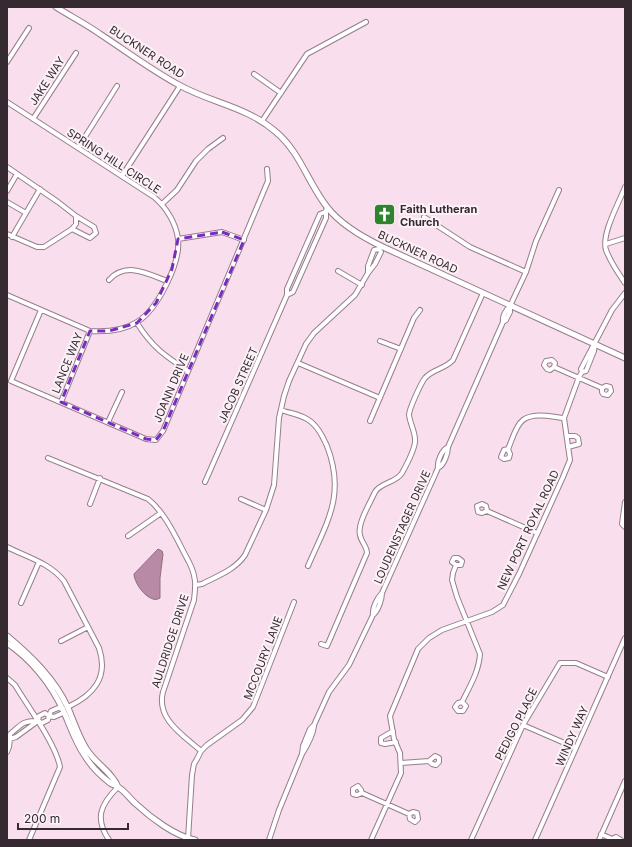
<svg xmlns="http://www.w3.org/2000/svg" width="632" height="847" viewBox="0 0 632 847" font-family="Inter,sans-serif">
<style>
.water{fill:#b98aa5;stroke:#916d82}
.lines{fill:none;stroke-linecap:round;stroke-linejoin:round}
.minor-casing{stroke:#967e8c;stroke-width:6}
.tertiary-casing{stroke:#967e8c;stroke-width:7}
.minor{stroke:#fff;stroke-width:4}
.tertiary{stroke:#fff;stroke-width:5}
.marked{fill:none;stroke:#7b2cbf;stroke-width:3;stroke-dasharray:8 5;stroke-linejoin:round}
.labels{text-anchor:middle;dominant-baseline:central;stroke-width:4;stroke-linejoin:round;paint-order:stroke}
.street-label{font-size:11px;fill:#342a2f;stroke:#fcf1f7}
.poi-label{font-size:11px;font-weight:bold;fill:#342a2f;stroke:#fcf1f7;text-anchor:start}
</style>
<rect width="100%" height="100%" fill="#f9dfed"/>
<path class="water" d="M158,549L162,551L163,554L160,578V598C150,605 134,584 134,574Z"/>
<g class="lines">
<defs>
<path id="minor" d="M7,62L29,28
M254,74L281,93
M7,102L154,197C166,207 176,223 178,239C181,263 157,310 137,322C123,331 106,332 90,331L7,295
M33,119L76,53
M262,121L307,54L366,22
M78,148L117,86
M7,167L58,202L76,216V224L72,229L44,247H37L7,234
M122,176L180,86
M625,187C619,203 601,234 606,250C610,261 618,273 625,283
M7,191L17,174
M7,202L26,213
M162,204L177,190L196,161L208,149L223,138
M424,217L470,247L526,272L536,241L559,190
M72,229L90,238L96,233L94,227L76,216
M12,237L40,189
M178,239L222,232L244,240
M606,244L625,238
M379,249L374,250L368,266V273L375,264L381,252L379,249L380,246
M338,271L362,285
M109,280C126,261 148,274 167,281
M287,295L293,292L326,218V210
M41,310L11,381L146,439L156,440L163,431L268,181L267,169
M503,322L506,320L510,312V306L526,272
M137,323C152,347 165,356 188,371
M380,341L401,349
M595,344L594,351L586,371L582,372L581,369L612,310L625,293
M298,363L380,398
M554,367L550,370L547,369L544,365L546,361L552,360L555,363L554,367L602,388L606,386L610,387L611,391L608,395L603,394L602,392V388
M61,402L90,331
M281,410C289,413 299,414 307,419C317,425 322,435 327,446C346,495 327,522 308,566
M370,421L414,318L420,310
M108,422L122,392
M567,436H575L578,438L579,444L568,447
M508,449L504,450L501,457L504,459L509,458L510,454L508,449C512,441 515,426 523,420C534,412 552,417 564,418
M48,458L148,499C166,513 178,542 189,562C196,576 196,584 194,600L163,692C156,719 183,735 201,751
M438,468C444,465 448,454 448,447L503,322C502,316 506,310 510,306
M205,482L287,295V289L320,214L325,212
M241,499L266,510
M625,502L622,524L625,527
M90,504L100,478
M487,511L482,513L478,512L477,506L482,504L486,506L487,511L537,533
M128,536L161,513
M7,547C27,557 50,563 64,581L99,648C109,678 93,695 68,707
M456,565L452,562L454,558H458L462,561L461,565H456L453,573L452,580L457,597L480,654C479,671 470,686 462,702L466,706L463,711H458L455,707L458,703L462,702
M196,585L202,584C217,576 235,570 245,555L266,510L274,485L279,418L284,396L289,381L306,344L314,333L355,295L368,273
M21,603L39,562
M373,615C372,608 377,598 382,593
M61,641L88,627
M321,644L327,646L367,553C367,546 361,542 360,535C357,524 370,503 375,492C381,482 396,483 402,473C407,464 414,451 415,442C416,433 410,424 409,415C409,409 421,383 425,378C433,369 445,369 453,360L483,293
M7,678L15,685C28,707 56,744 60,767L29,840
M523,725L576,748
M393,731L381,738V743L385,744L396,742
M7,741L10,739V734C21,725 23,720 38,721L39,716L45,713L49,716L51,711L58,708L63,709V713L54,717L49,716L48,720L42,723L38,721L16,737L10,739L9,747L7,752
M302,754L303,746L310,729L314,725L329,692L349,665L373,615C378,611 382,600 382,593L438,468C437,461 442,450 448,447
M401,763L429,761L432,764L436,765L439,762V758L435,756L429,761
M362,793L357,795L353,794V789L358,786L361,790L362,793L409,814L410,819L415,822L418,819L417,813L413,812L409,814
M601,834L612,839L616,837L621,840
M188,839L192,775L194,764L197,759L201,751L207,745L242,720L253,707L294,602
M109,840C94,818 101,804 118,787
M269,840L279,810L302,754C307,746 313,736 314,726
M371,840L401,773L400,753L394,739L390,716L418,649L429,638L442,630L492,612L503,605L519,574L563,477L570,460L564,418L579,377L582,372
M471,840L523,725L560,663H576L608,677
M535,840L625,638
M599,840L625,781"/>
<path id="tertiary" d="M56,7C70,16 86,24 100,34C126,51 151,70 179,85C211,103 246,106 276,132C300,152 308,183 327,207C341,225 362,237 383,247L625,358
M7,636C31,656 55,679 68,708C74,722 79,738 87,750C96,764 112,772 118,787
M7,643C31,659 51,684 63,710C70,725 75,742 85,756C91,766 101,776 110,783C112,785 116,785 118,787C125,791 130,799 136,804C151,818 175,836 195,840"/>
</defs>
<use href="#minor" class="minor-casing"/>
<use href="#tertiary" class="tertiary-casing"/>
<use href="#minor" class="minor"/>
<use href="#tertiary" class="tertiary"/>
</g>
<path class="marked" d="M222,232L244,240L163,431L156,440L146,439L61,402L90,331H109L137,323L156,303L172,269L178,239Z"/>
<defs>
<symbol id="church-square" viewBox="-11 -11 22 22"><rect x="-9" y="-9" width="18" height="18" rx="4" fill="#2f822e" stroke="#fcf1f7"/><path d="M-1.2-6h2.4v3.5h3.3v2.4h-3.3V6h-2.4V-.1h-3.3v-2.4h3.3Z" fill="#fff"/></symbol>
</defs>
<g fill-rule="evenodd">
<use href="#church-square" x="372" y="202" width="25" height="25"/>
</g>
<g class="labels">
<g class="street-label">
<text transform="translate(147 52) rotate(33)">BUCKNER ROAD</text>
<text transform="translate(47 81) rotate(-57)">JAKE WAY</text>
<text transform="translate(114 161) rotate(33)">SPRING HILL CIRCLE</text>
<text transform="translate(418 252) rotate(25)">BUCKNER ROAD</text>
<text transform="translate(67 363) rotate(-68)">LANCE WAY</text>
<text transform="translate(238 385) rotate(-66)">JACOB STREET</text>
<text transform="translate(171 388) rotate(-67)">JOANN DRIVE</text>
<text transform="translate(402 527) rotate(-66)">LOUDENSTAGER DRIVE</text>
<text transform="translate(528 530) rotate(-65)">NEW PORT ROYAL ROAD</text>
<text transform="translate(170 641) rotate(-72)">AULDRIDGE DRIVE</text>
<text transform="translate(263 658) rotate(-69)">MCCOURY LANE</text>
<text transform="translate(516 724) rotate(-63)">PEDIGO PLACE</text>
<text transform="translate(572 736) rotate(-66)">WINDY WAY</text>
</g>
<g class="poi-label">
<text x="400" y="209">Faith Lutheran<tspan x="400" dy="13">Church</tspan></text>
</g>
</g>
<rect width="632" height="847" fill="none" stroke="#342a2f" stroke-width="16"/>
<path d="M18 823v6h110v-6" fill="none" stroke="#342a2f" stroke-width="2"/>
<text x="24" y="823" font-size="12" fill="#342a2f" stroke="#fcf1f7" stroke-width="3" paint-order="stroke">200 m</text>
</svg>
